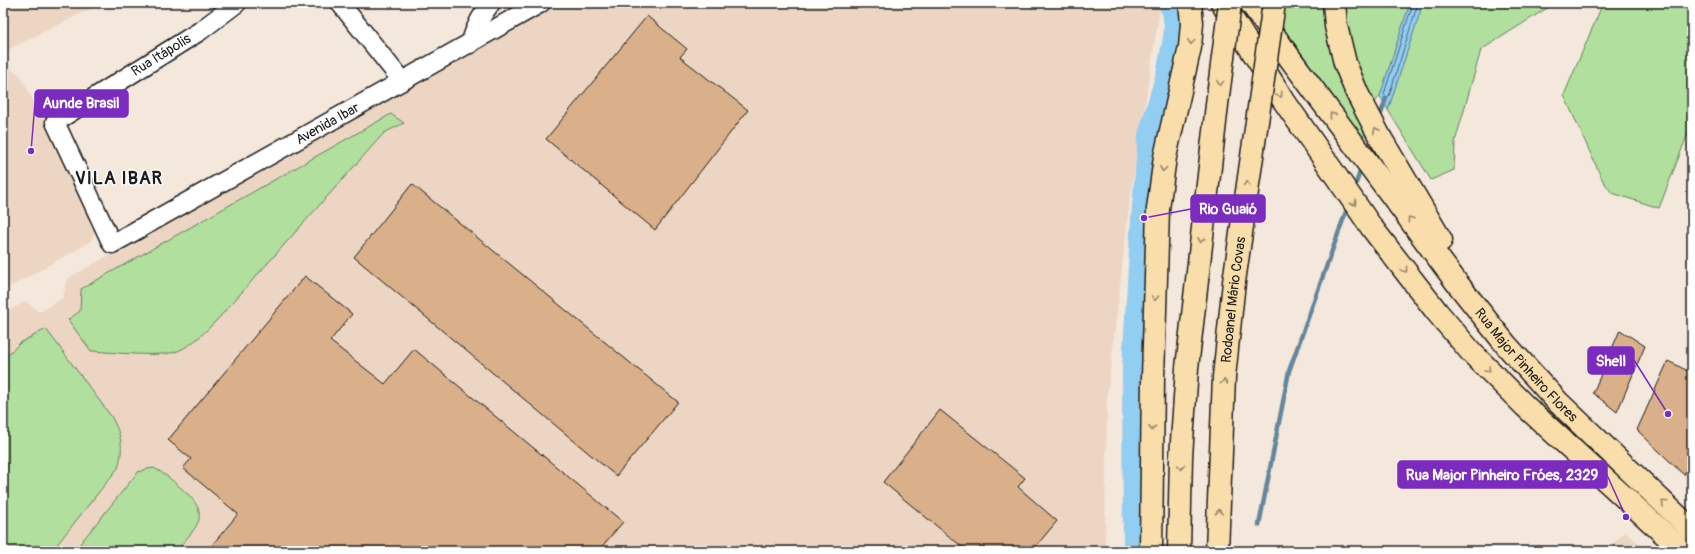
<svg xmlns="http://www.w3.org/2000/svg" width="1695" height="554" viewBox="0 0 1695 554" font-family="Pangolin,sans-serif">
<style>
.built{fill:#ecd6c3}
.green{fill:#b0df9e;stroke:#667e5d}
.water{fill:#92cdf2;stroke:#63869c}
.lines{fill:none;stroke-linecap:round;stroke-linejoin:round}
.shore{stroke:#4b6372;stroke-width:1}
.stream{stroke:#63869c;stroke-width:4.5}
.river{stroke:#92cdf2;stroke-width:26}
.building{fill:#d9b08a;stroke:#1c1c1c}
.minor-casing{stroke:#1c1c1c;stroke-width:21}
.highway-casing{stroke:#1c1c1c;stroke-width:25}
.minor{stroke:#fff;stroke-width:18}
.highway{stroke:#f9deab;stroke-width:22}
.highway-bridge-casing{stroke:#1c1c1c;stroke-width:25;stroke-linecap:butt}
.highway-bridge{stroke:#f9deab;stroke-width:22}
.oneway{stroke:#96876b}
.labels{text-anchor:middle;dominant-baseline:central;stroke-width:3;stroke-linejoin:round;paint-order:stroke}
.street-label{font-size:14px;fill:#1c1c1c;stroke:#fff}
.district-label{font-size:18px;font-weight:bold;letter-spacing:1px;fill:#1c1c1c;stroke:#fff}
.leader{fill:none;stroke:#7b2cbf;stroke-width:1.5}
.callout-dot{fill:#7b2cbf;stroke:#fff;stroke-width:1.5}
.callout{fill:#7b2cbf;stroke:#7b2cbf;stroke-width:1.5}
.callout-label{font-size:15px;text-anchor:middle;font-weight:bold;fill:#fff}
</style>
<rect width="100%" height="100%" fill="#f4e7dc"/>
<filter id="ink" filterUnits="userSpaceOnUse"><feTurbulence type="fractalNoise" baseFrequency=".025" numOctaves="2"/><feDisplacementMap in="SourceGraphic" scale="8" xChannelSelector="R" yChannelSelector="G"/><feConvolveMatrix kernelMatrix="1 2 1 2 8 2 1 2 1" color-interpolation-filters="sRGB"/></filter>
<g filter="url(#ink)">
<path class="built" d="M3,3H102L5,51L7,67L20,75L97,227L90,242L3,291Z
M558,3H1161L1130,199L1107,398L1105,551H3V314L26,301L39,312L63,298L67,279Z
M1625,532L1649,551H1605Z"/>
<path class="green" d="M1265,3H1410L1380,96L1375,102L1363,138Z
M1423,3H1555L1481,50L1455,142L1454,170L1431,180L1388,110Z
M1603,3H1692V123L1659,208L1612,193L1603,181L1564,95Z
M391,114L404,123L384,133L217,320C205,332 194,344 178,351C161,358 111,352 91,351L68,320L80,311L81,289Z
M46,329L111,416C122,436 124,447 118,468L52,551H3V359L20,343Z
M154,468C164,473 173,481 181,488C213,515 198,525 176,551H74L138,472L147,469Z"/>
<path class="water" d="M1410,3H1423L1388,110L1380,96Z"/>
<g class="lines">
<path class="shore" d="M1413,3L1384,94L1386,97L1389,96L1418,3"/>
<path class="stream" d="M1379,120L1386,98
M1354,189L1362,166
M1259,525L1289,371L1348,206"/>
<path class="river" d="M1136,551L1135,367L1144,218L1151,136L1169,74L1176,39L1177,25L1175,11L1171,3"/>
</g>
<path class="building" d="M647,16L687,49L680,57L748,110L655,230L546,139Z
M412,184L678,402L616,476L354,257Z
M305,276L352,314L330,341L385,384L414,349L623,522L598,551H207L238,514L183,468L191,459L168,440Z
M1620,330L1645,346L1617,412L1593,393Z
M1668,361L1692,373V460L1684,475L1637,430Z
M940,410L1025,478L1018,487L1057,521L1032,551H967L883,482Z"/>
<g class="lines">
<defs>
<g id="minor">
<path id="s1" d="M237,3L200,31L55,122L112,244L541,3"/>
<path d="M340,3L402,81"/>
<path d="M470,44C475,28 481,15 491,3"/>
</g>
<g id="highway">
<path d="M1222,3L1284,101L1372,228L1437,312L1472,353L1525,406L1683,551"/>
<path id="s2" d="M1251,3L1292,61L1457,283L1507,346L1558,402L1692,530"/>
<path d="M1334,3L1336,26L1345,63L1357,93L1380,137L1441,240"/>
<path d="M1151,551L1153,378L1158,209L1165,157L1190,47L1192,23L1190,3"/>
</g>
</defs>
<use href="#minor" class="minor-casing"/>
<use href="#highway" class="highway-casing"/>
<use href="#minor" class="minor"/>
<use href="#highway" class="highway"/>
<defs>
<g id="highway-bridge">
<path d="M1179,551L1181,456L1187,368L1218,96L1230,3"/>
<path id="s3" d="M1217,551L1224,377L1234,282L1274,3"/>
</g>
</defs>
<use href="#highway-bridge" class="highway-bridge-casing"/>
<use href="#highway-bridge" class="highway-bridge"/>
</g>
<defs><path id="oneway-chevron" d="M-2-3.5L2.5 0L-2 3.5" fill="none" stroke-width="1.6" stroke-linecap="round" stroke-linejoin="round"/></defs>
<g class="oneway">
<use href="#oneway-chevron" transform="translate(1191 42) rotate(97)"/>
<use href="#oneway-chevron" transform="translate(1220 83) rotate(98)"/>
<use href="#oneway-chevron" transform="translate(1280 95) rotate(57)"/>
<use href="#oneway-chevron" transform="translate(1332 115) rotate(-127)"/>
<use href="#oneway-chevron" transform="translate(1376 130) rotate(-117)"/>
<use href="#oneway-chevron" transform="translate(1163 169) rotate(97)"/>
<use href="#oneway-chevron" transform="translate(1247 184) rotate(-82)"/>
<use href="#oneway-chevron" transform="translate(1354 203) rotate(55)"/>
<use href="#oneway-chevron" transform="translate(1410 219) rotate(-126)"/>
<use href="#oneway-chevron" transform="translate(1201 240) rotate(97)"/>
<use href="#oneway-chevron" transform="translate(1405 270) rotate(52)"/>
<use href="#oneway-chevron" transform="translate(1155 298) rotate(92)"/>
<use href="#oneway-chevron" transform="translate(1488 370) rotate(45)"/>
<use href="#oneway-chevron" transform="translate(1224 382) rotate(-87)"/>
<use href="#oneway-chevron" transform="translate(1152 428) rotate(91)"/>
<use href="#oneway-chevron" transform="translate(1181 467) rotate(91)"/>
<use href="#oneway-chevron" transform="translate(1664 503) rotate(-137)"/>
<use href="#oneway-chevron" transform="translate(1219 512) rotate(-88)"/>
</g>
</g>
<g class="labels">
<g class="street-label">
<text transform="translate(161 55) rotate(-32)">Rua Itápolis</text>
<text stroke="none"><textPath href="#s1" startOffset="599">Avenida Ibar</textPath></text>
<text stroke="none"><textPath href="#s3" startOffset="252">Rodoanel Mário Covas</textPath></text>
<text stroke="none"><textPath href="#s2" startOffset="455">Rua Major Pinheiro Flores</textPath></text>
</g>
<g class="district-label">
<text x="119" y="178">VILA IBAR</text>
</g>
</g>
<path class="leader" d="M31 151L35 103M1144 218L1191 209M1668 414L1634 360M1626 517L1607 475"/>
<g class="callout-dot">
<circle cx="31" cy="151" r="4"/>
<circle cx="1144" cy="218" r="4"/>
<circle cx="1668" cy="414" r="4"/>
<circle cx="1626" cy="517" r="4"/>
</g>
<g class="callout">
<rect x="35" y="90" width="93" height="27" rx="4"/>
<rect x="1191" y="195" width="74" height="27" rx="4"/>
<rect x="1588" y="347" width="46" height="27" rx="4"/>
<rect x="1398" y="461" width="209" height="27" rx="4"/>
</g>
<g class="callout-label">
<text x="81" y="108">Aunde Brasil</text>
<text x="1228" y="214">Rio Guaió</text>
<text x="1611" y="366">Shell</text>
<text x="1502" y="480">Rua Major Pinheiro Fróes, 2329</text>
</g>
<rect width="1695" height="554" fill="none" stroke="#fff" stroke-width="16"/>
<rect x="8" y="8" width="1679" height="538" fill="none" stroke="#1c1c1c" stroke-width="1.5" filter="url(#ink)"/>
</svg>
